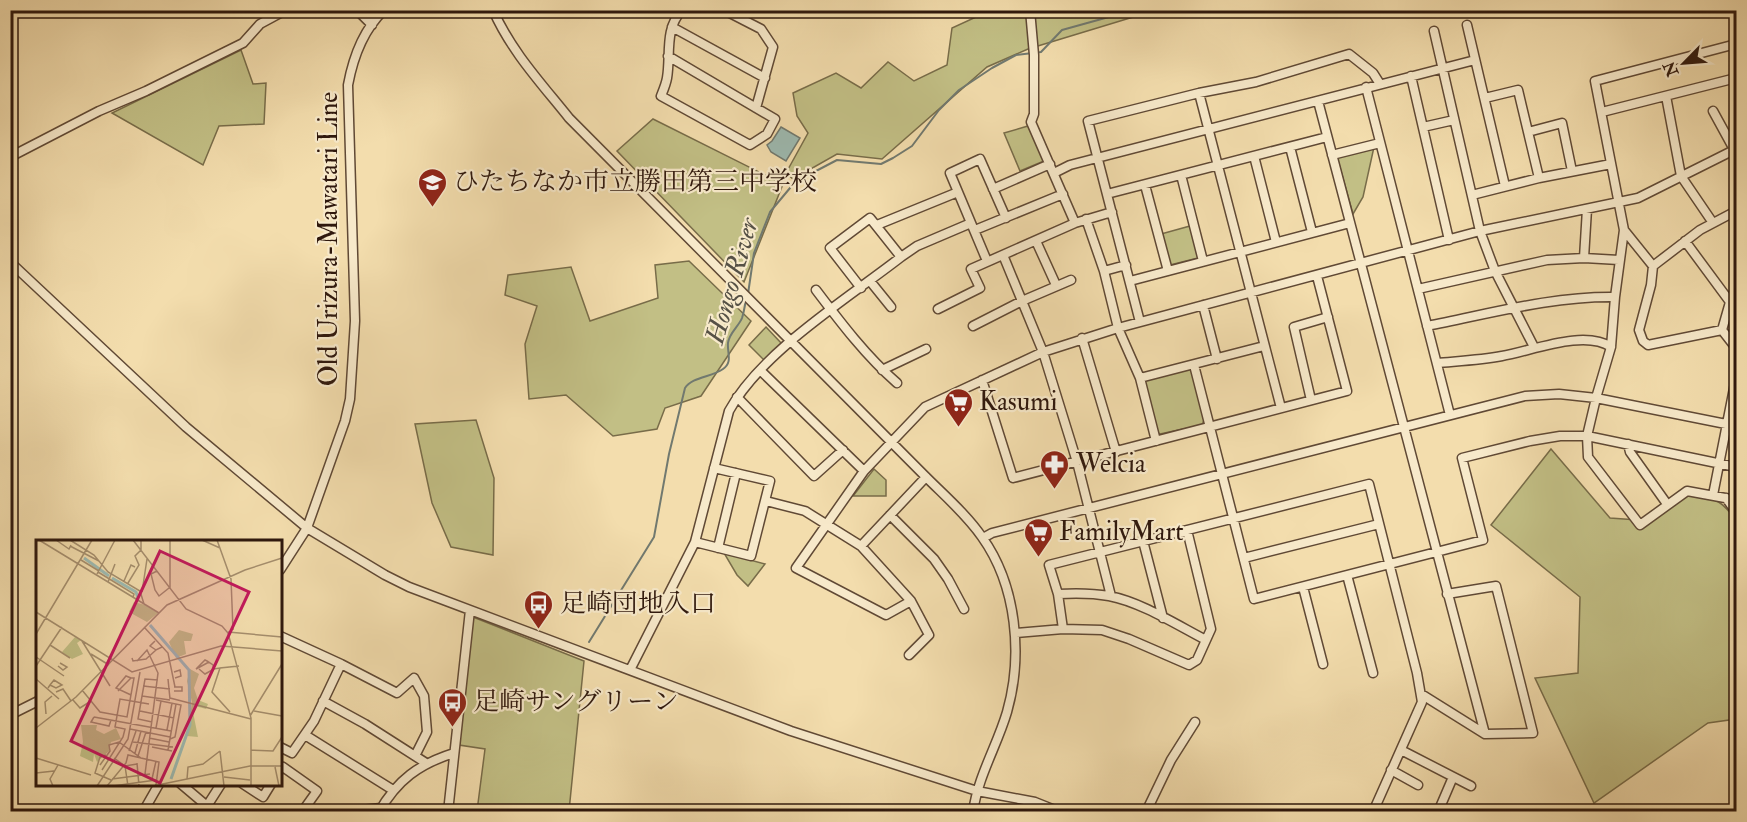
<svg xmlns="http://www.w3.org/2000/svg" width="1747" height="822" viewBox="0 0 1747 822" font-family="'IM FELL Double Pica','Noto Serif JP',serif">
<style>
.green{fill:#c2bf85;stroke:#786c49;stroke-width:1.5}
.water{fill:#9dbab1;stroke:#71796f;stroke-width:1.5}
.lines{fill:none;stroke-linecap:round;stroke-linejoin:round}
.stream{stroke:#71796f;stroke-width:2}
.minor-casing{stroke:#604935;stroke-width:11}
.minor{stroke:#f7e9ca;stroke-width:8}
.labels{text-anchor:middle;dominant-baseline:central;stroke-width:4.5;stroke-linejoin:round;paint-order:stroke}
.poi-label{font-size:26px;fill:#2f180d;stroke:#f7e9ca;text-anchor:start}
.street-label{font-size:26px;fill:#2f180d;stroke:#f7e9ca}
.water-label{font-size:27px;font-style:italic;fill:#565146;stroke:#f7e9ca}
.inset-river{fill:none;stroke:#9dbab1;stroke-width:3}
.inset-road{fill:none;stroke:#a58e6d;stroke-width:1.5}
.view{fill:#c2185b;fill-opacity:0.15;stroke:#c2185b;stroke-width:3}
.inset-edge{fill:none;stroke:#2f180d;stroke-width:3}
</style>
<rect width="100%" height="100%" fill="#f3ddad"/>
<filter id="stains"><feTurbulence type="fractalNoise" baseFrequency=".00333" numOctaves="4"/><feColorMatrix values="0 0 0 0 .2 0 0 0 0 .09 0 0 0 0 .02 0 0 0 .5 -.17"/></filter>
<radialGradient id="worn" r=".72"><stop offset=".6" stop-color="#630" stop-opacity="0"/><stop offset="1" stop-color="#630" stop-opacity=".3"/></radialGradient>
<path class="green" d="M989,11H1153L1028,49L987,67L882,159L837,154L793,179L786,173L808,133L797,116L793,93L836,73L861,88L888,62L914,81L947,65L952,28Z
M241,50L253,84L266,83L264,124L219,126L203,165L112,113Z
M653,119L783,184L744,282L617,151Z
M1028,126L1044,161L1020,171L1004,133Z
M1374,147L1363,197L1353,214L1337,157Z
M1190,226L1198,258L1170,265L1161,234Z
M689,261L751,321L701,396L665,408L657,429L613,436L566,395L529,399L525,344L537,306L505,295L508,275L571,267L590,321L658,298L655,265Z
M766,327L782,344L765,361L749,345Z
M1189,368L1192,372L1204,420L1202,425L1160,434L1156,432L1144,383L1147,378Z
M476,420L494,478L493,555L451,547L432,503L415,424Z
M1551,449L1610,518L1652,521L1688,495C1717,500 1718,497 1736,520V719L1708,723L1594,803L1535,678L1578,673L1580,597L1491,525Z
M874,469L886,480V496H853Z
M724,553L765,564L748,586L737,575Z
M473,617L584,661L569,811H477L485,749L459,745Z"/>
<path class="water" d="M781,127L800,138L786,161L771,152L767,145L772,141Z"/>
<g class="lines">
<path class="stream" d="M1162,10H1165
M748,294L754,253L770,212L795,182L837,160L881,164L893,158L912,146L939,110L959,90L992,68L1016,55L1041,52L1062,30L1134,10
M589,642L654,537L669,454L685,388C692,377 712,377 723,369C733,362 727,353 728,343C729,333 739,326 742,318C744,312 745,305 746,299"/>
<defs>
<path id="minor" d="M357,10L372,25
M493,10C511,51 541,83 569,118L926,477C945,496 967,515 982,537C1017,586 1023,656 1007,712C997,746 978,776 973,812
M724,10L761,29L773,47L756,108
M1030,10L1034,55V114L1031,122L1075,223
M1467,25L1505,186
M672,27L765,78
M1434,31L1480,231L1495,271L1534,347
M1736,44L1595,81L1624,230L1615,297L1611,347L1596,398L1587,436L1588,457L1640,525L1687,491L1736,500
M668,56L775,119L767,134L750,145L661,96C663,91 666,84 667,78C671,55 664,29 682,10
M1411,76L1449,240
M1366,87L1450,415
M1199,93L1281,408
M1666,96L1681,176L1713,223
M1485,98L1518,90L1539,178
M1318,101L1485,734
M1713,111L1736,153
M1602,112L1736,78
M1423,127L1454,120
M1528,132L1562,123L1572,171
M1290,147L1312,232
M1332,155L1380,143
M1254,156L1276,242
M10,157L99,111L146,91L243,43L260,24L286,10
M1054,173L1070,165L1475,60
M1181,175L1203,261
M1145,185L1168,271
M993,189L1050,164
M1107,194L1327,137
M1472,195L1539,178L1611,164
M1086,219L1104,271L1118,328L1140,378L1156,441
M877,225L958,192
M975,230L1063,194
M1624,230L1653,266L1651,285L1639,330L1643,341L1648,345L1722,330L1736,348
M1036,241L1056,285
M1685,241L1736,310
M1003,255L1043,352L1077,462L1111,596
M1584,258L1587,209
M987,261L950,173L980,159L1006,218
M10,262L186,427L307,528L385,575L409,587L791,731L977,791L1035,802L1060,812
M1653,266L1700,230L1736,211
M1104,271L1126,265
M870,281L891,307
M1130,281L1350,223
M861,288L830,248L870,218L901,257
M1418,289L1547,260L1584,258L1619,260
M816,290C841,323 866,356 897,383
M1203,305L1217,359
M938,309L980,288L971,269L1075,223L1112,212
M1140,322L1088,121L1199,93L1256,82L1349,54L1373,73L1380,84
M973,326L1022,301L1071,280
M1427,326C1489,314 1552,296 1615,297
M1722,330L1730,302
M1082,338L1116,452
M1437,363C1459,361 1481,360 1502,356C1532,351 1584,329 1611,347
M1194,365L1254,599L1483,540L1462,458L1530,441L1560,436H1587L1736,467
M882,370L926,349
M761,371L864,471
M1140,378L1264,346
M982,380L1013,478L1347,391L1317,276
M737,397L814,476L843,450
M1311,400L1294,327L1328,317
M1628,444L1630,452L1667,504
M1713,495L1736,378
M1726,498L1736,512
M766,501L805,511L861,546L911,601L929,635L909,655
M890,515L934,559L948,579L964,609
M1187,530L1211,629L1197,660L1189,665L1129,639L1102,630L1063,629L1058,594L1049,565L1369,484L1417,673L1422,702L1373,812
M983,538L992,533L1525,396L1559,394L1596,398L1736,426
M1143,541L1163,618
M695,542L751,556L770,481L714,468
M861,546L926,477
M718,548L736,473
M1244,558L1379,524
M280,570L307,528L345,421L350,399L355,321L348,85C353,58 363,30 384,10
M1347,575L1373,673
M1303,587L1323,664
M1058,594C1075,593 1092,593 1109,596C1141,602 1177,625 1206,640
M911,601L886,615L796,568L864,471L925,407L1043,352L1118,328L1480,231L1638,198L1734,150
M1016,633L1063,629
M280,636L341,664L314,721L292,753L280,747
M341,664L397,693L414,678L424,696L427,732L415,756
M630,670L695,542L729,411C761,352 847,299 901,257L917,246L971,223
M1421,694L1485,734L1533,733L1496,586L1447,594
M323,701L365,724L426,763
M10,715L38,701
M305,735L393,790
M1401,750L1471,786
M280,770L283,767L317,791L302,812
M1391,770L1418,785
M181,784L207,806L221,784
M243,784L263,797L271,784
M143,812L159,784
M342,812L381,808
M379,812C397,780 419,764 454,753
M448,812L470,610
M1146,812L1171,760L1195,722
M1438,812L1453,777"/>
</defs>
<use href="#minor" class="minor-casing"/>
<use href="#minor" class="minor"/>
</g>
<defs>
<symbol id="school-pin" viewBox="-11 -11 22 30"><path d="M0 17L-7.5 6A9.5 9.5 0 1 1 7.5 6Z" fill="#8f2418" stroke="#f7e9ca"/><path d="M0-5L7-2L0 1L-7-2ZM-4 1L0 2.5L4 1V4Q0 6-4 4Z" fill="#fff"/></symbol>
<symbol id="supermarket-pin" viewBox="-11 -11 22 30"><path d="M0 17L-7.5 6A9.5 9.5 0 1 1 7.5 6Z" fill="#8f2418" stroke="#f7e9ca"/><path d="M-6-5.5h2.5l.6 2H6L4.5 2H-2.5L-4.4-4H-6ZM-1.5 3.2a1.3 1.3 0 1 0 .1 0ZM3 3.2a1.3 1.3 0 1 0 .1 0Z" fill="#fff"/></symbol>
<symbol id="pharmacy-pin" viewBox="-11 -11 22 30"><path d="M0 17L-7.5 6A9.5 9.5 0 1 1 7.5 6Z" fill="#8f2418" stroke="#f7e9ca"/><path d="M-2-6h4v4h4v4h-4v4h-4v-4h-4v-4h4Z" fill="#fff"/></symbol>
<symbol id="bus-pin" viewBox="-11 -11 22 30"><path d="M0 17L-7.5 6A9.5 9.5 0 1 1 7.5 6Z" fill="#8f2418" stroke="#f7e9ca"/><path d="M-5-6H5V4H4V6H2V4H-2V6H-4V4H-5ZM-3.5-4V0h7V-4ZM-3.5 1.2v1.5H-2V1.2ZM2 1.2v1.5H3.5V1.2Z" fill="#fff"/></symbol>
</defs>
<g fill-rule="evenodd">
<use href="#school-pin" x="416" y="166" width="33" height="45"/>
<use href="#supermarket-pin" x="942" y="386" width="33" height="45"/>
<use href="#pharmacy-pin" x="1038" y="448" width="33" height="45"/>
<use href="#supermarket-pin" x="1022" y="516" width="33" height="45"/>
<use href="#bus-pin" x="522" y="588" width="33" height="45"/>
<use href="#bus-pin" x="436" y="686" width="33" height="45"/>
</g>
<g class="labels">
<g class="poi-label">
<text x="453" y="182">ひたちなか市立勝田第三中学校</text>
<text x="979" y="402">Kasumi</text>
<text x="1076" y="464">Welcia</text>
<text x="1059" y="532">FamilyMart</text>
<text x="560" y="604">足崎団地入口</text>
<text x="473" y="702">足崎サングリーン</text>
</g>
<g class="street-label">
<text transform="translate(329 239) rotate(-90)">Old Urizura-Mawatari Line</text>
</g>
<g class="water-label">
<text transform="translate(732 281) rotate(-74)">Hongo River</text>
</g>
</g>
<g transform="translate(36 540)">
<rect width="246" height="246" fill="#f3ddad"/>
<path d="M98,62L109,65L122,73L111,82L93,72ZM143,90L157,94L155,101H148L150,114L140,118L133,102ZM39,97L45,100L41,103L47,114L36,119L26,112ZM154,129L163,134L158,148L162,160L172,164L170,169L159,166L157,172L162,197L151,196L156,162L151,141ZM45,185H61L60,190L68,194L80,188L85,199L75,202L73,211L61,222L58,214L57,222L44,216L47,202Z" fill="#c2bf85"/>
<path class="inset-river" d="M48,18L73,36M76,38L100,52L102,58M114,85L153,130L154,185L135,239"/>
<path class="inset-road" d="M3,0L123,73M20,0L33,9L35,5M34,0L58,15L72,32L104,51L108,64M97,0L150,69L186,86L192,93L215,178V246M134,0V49M166,0L184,8M181,0L195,39L197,90M34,6L63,21M45,20L63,31M121,31L115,34L119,50L123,56L133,48M62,32L98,54L97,57M61,34L79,0M88,41L95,25L99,27M72,42L79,24M92,43L103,25L99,16L105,10V0M106,52L111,19M0,72L96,132L185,106L246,111M108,87L132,113L139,147M192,92L246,97M0,94L56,0M46,101L74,146M119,101L114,106L120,110L126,107M14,105L34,118M55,114L73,125M0,117L28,136M96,118L97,121L110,119L120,110M101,121L111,110L122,133L109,234M173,122L160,129L169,120L171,121L177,125L178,129L184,128M0,126L26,87M22,126L27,130L31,127L24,123M163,129L169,134L178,129M138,132L144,130L145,136L139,138M95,138L90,136L80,148L95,155M0,139L23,159M132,139L134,159M107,146L134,149M138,147H146V151H138M12,148L14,145L18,140L26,145L20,148L14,145M46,150L64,172L91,177L98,138H95M82,151L95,138M20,152L27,149L35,161M106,156L134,160M134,158L215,179M37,160L44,168L55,161M120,160L145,165L139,197L134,199M104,171L138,178M218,171L246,176M194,172L176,152L184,128L203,126M10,174L9,162L16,156M214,176L246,124M58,177L135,191M58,177L55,182L73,186L75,180M116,182L102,179L109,139L122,140M0,188L40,157L131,65L209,30L246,18M120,188L125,161M94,189L134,197M131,190L136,163M113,198L133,202M97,202L137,207M116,207L136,211M132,210L140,164M215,210L237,211L246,197M93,211L100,191M184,211L188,246M99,213L105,191M70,215L64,217L59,233L75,240M102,216L110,192M0,218L55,235M78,218L89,226L101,224M101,223L103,246M64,225L74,211L73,205L83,202L105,218L123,222L120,245M89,226L92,246M239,227L243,246M66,230L87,197L89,189L79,187L84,159L113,164M0,233L18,231M188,237L214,240M76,239L114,234M116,239L120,221M151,239L152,227L167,224L184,211M17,246L14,239L22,225M61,246L92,199L104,132M71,246L90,223L92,215L105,218M77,246L120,240M117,246L214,226H246"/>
<path class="view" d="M124,11L213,52L124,243L35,201Z"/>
<rect width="246" height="246" class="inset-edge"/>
</g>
<rect width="1747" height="822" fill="none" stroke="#f3ddad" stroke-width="36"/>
<rect x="12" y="12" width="1723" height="798" fill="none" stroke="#2f180d" stroke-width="3"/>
<rect x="18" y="18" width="1711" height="786" fill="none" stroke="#2f180d" stroke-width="1.5"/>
<g transform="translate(1684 63) rotate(245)" stroke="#f7e9ca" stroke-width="4.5" paint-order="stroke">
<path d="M0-4.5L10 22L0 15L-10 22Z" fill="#2f180d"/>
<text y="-9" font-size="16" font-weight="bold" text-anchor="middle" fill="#2f180d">N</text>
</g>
<rect width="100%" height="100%" filter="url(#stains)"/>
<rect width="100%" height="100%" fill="url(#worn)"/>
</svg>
